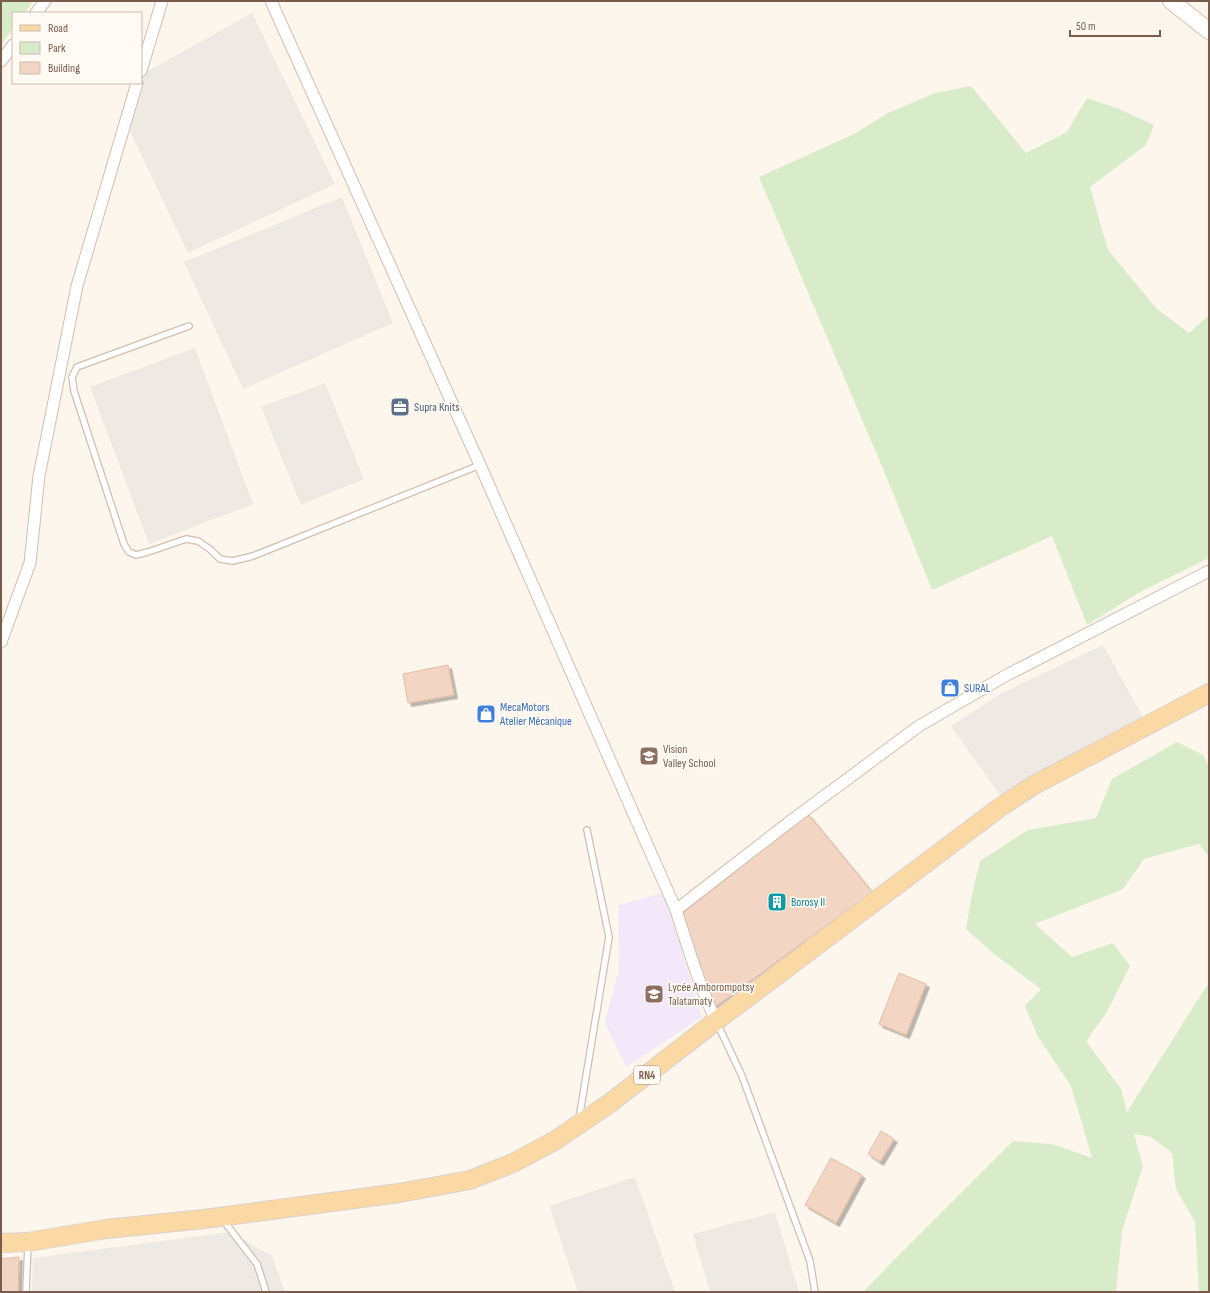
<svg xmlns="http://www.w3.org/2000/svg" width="1210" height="1293" viewBox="0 0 1210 1293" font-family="'Sofia Sans Condensed',sans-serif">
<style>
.industrial{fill:#efe9e4}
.education{fill:#f3e8fa}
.green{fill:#d8ecc9}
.building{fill:#f3d5c3;stroke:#e6bba3;filter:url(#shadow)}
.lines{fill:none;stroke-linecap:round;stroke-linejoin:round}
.lane-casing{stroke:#d1beb0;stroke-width:8}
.street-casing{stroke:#d1beb0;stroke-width:13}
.secondary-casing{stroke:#d6c0b0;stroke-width:18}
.primary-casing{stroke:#dad1cd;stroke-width:20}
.lane{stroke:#fff;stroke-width:5.5}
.street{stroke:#fff;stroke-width:11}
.secondary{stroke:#fff;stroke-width:16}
.primary{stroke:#fbd9a5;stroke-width:18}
.labels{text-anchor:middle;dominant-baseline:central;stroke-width:3.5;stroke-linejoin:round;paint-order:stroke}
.shield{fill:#fffaf3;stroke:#a28b7f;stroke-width:1}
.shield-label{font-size:11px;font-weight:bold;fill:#7a5c4d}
.service-label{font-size:12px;fill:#4e5e75;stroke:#fffaf3;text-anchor:start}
.shop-label{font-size:12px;fill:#366cbe;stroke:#fffaf3;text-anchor:start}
.education-label{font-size:12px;fill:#785e54;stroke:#fffaf3;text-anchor:start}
.culture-label{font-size:12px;fill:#0d838f;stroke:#fffaf3;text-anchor:start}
</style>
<defs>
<filter id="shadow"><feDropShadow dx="3.5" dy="3.5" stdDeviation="0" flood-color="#0004"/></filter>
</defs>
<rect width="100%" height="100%" fill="#fdf6ec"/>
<path class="industrial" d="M252,13L335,184L188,253L126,123L141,83V75Z
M342,197L393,323L243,389L184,262Z
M195,348L253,504L149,544L90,387Z
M325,383L364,479L301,505L261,407Z
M1103,645L1144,719L1003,800L951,726L1002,693Z
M635,1177L675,1292H578L549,1206Z
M775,1212L799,1292H710L693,1234Z
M230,1232L272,1256L285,1292H32L33,1258Z"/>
<path class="education" d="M664,893L702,1017L626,1067L605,1023L619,969L618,905Z"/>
<path class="green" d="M1,1H33L25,13H13V29L1,45Z
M971,86L1026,153L1067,132L1087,98L1119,109L1154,125L1146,145L1090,187L1108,250L1156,308L1189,333L1209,315V558L1140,592L1087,625L1052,536L932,590L886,476L759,177L854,134L888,113L935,93Z
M1177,742L1203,755L1209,766V857L1199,844L1144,859L1123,889L1035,924L1072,957L1113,943L1130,966L1107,1012L1086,1041L1121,1089L1127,1112L1209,982V1292H1199L1195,1222L1176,1189L1172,1153L1151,1137L1134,1134L1143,1166L1122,1231L1116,1292H863L900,1254L1013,1141L1052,1144L1092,1158L1071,1086L1037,1035L1025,1006L1041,989L994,954L966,929L971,899L980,861L1028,830L1096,818L1112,779Z"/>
<path class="building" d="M448,665L454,695L408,703L403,674Z
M808,814L872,892L715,1007L707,998L683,913Z
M899,973L926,984L906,1035L879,1024Z
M881,1131L894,1139L880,1162L868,1154Z
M831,1158L862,1175L836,1223L805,1205Z
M19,1257L18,1292H1V1259Z"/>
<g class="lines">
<defs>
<path id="lane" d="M189,326L77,367L72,377L74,391L124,544L129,552L136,555L148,552L186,539L198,541L211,550L220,559L233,561L253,556L480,465
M717,1023L742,1076L810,1261L815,1292
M579,1119L609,937L587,830
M223,1220L257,1264L266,1292
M26,1292L28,1244"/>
<path id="street" d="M271,1L480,465L676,910C688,947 699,985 716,1021
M36,13L45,1
M1,61L13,45
M141,71L162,1
M1,642L30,563L39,476L77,286L137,83
M676,910L788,823L919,726L1005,676L1209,571"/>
<path id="secondary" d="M1171,1L1209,31"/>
<path id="primary" d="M1,1243L28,1242L106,1229L204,1219L399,1193L470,1180L513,1163L556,1140L610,1103L716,1021L999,808L1034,785L1209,693"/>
</defs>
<use href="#lane" class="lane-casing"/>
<use href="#street" class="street-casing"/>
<use href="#secondary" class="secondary-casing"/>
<use href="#primary" class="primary-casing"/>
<use href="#lane" class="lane"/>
<use href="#street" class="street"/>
<use href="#secondary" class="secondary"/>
<use href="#primary" class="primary"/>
</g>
<defs>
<symbol id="office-square" viewBox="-11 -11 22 22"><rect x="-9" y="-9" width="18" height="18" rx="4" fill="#5c6f8a" stroke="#fffaf3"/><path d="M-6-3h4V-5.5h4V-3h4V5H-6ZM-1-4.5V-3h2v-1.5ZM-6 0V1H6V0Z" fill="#fff"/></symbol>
<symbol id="shop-square" viewBox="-11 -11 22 22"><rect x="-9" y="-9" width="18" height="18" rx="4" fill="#3f7fe0" stroke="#fffaf3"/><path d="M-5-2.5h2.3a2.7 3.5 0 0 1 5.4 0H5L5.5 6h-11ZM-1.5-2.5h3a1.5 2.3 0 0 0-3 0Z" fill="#fff"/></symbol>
<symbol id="school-square" viewBox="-11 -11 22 22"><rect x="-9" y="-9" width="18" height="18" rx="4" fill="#8d6e63" stroke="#fffaf3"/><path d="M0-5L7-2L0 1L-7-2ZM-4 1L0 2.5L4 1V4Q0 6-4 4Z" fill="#fff"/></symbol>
<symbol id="building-square" viewBox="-11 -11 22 22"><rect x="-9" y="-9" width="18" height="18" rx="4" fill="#0f9aa8" stroke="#fffaf3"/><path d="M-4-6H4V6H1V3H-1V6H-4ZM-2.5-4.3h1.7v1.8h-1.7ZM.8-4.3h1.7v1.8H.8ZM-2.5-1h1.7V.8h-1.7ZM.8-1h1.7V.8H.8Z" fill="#fff"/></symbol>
</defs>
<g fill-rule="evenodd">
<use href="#office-square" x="389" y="396" width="22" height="22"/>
<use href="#shop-square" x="939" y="677" width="22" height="22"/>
<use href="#shop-square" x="475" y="703" width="22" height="22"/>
<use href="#school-square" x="638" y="745" width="22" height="22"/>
<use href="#building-square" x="766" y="891" width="22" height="22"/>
<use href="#school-square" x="643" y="983" width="22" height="22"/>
</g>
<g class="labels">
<rect class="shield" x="634" y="1066" width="26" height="18" rx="3"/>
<g class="shield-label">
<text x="647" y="1075">RN4</text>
</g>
<g class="service-label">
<text x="414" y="407">Supra Knits</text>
</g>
<g class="shop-label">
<text x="964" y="688">SURAL</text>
<text x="500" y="707">MecaMotors<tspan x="500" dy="14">Atelier Mécanique</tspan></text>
</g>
<g class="education-label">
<text x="663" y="749">Vision<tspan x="663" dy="14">Valley School</tspan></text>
<text x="668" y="987">Lycée Amborompotsy<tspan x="668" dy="14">Talatamaty</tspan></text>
</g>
<g class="culture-label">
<text x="791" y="902">Borosy II</text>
</g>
</g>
<rect width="1210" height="1293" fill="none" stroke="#7a5c4d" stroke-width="4"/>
<rect x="12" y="12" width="130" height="72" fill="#fffaf3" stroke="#cabbb1"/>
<rect x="20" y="25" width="20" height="6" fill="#fbd9a5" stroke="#cabbb1"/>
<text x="48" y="32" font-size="12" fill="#7a5c4d">Road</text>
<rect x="20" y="42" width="20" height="12" fill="#d8ecc9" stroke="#cabbb1"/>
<text x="48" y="52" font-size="12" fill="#7a5c4d">Park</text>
<rect x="20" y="62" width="20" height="12" fill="#f3d5c3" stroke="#cabbb1"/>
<text x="48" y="72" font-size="12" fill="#7a5c4d">Building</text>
<path d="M1070 30v6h90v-6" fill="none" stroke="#7a5c4d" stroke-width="2"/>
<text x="1076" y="30" font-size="12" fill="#7a5c4d" stroke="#fffaf3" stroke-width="3" paint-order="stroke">50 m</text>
</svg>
